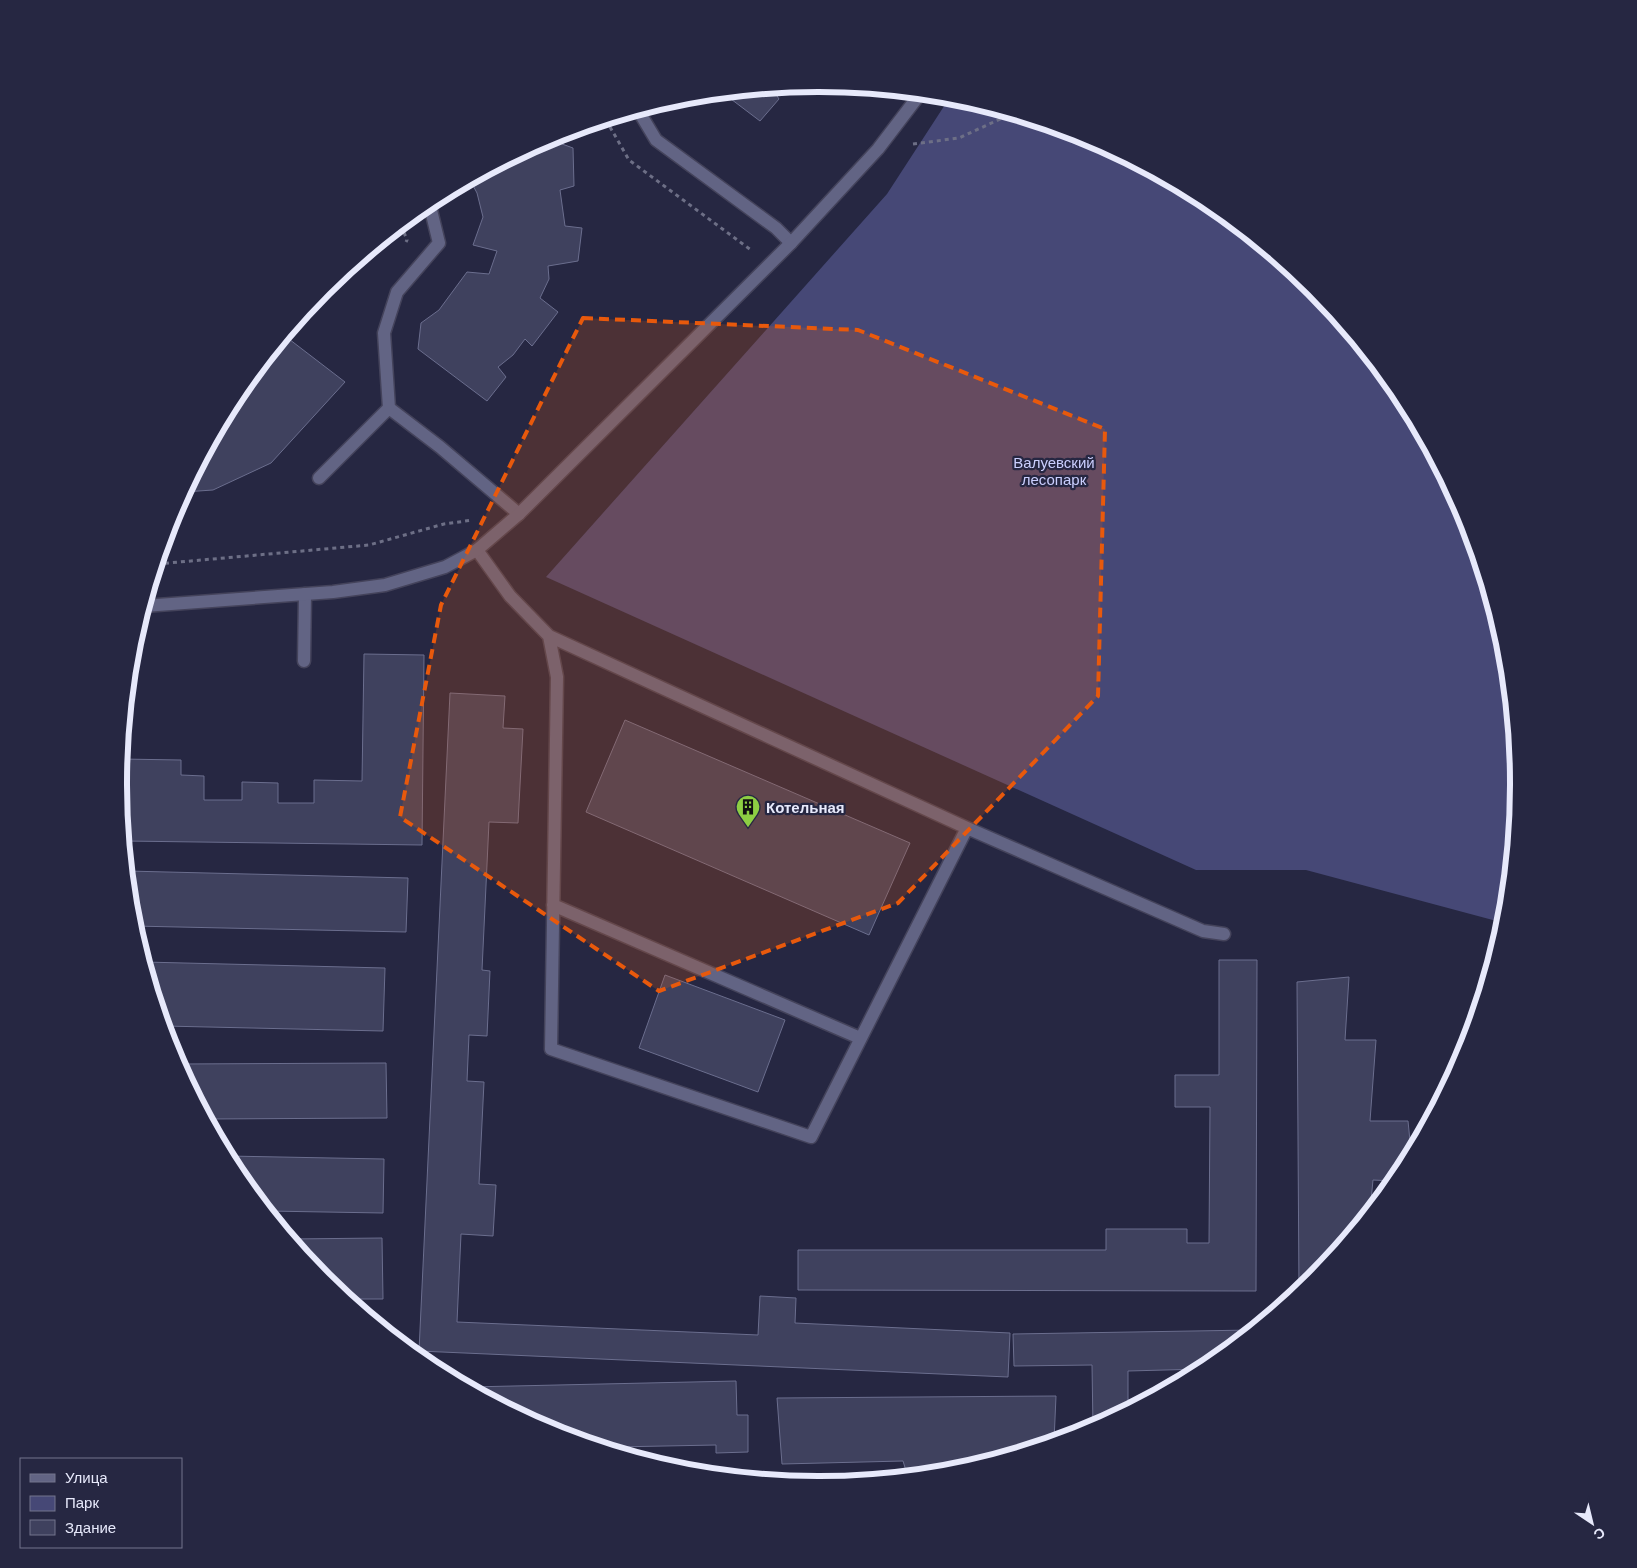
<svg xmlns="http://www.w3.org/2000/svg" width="1637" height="1568" viewBox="0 0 1637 1568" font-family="Barlow,sans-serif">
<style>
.green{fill:#464876}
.building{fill:#3f415e;stroke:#6b6e8e}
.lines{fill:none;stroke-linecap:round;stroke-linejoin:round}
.lane-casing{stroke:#44435b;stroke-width:15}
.street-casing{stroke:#44435b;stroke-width:15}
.path{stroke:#6d6f86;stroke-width:3;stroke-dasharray:4 4;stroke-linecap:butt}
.lane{stroke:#626484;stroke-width:12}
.street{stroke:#626484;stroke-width:12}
.marked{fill:#e8590c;fill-opacity:0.2;stroke:#e8590c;stroke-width:4;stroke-dasharray:10 6;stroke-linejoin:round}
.labels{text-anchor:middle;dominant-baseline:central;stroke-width:4.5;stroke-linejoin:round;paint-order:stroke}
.park-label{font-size:15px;fill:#cbcffe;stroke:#262742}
.poi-label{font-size:15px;font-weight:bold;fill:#e7e9fb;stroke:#262742;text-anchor:start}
.rim{fill:none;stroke:#e7e9fb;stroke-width:6}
</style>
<rect width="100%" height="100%" fill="#262742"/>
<path class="green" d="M950,97L1087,137L1208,202L1314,289L1401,395L1466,516L1505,648L1519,784L1504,923L1306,870H1196L546,577L887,194Z"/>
<path class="building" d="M772,88L779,99L760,121L723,93Z
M558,135L562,144L573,148L574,186L560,190L565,226L582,228L578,261L548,266L549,279L540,298L558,312L532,346L525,339L513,355L498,367L506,377L487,401L418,349L421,323L439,310L467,272L489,274L497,251L473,245L483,217L477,193L470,180L551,137Z
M285,336L345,382L271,463L213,490L184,492L236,395Z
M364,654L424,655L422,845L124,841L119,787L121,759L181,760V775L204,776V800H242V782L278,783V803H314V780L362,781Z
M450,693L505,696L503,728L523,729L518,823L489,822L482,970L490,971L487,1036L469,1035L467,1081L484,1082L479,1184L496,1185L493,1236L461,1234L457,1322L758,1335L760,1296L796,1298L795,1323L1010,1333L1008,1377L419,1351Z
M625,720L910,843L869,935L586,812Z
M127,871L408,878L406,932L133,926Z
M1219,960H1257L1256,1291L798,1290V1250H1106V1229H1187V1243H1209L1210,1107H1175V1075H1219Z
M144,962L385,968L383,1031L164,1026Z
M665,975L785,1020L758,1092L639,1048Z
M1349,977L1345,1040H1376L1370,1121H1408L1410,1141H1418L1401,1173L1394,1181L1373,1180L1370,1211L1313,1279L1299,1292L1297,982Z
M386,1063L387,1118L207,1119L178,1064Z
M227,1156L384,1159L383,1213L267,1211L236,1173Z
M382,1238L383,1299H348L323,1279L290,1239Z
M1252,1330L1202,1369L1128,1371V1400H1144L1093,1428L1092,1365L1014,1366L1013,1334Z
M736,1381L737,1415H748V1452L716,1453V1445L613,1447V1450L550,1431L469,1387Z
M1056,1396L1054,1441L955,1471L907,1474L903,1461L782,1464L777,1398Z"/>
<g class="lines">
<defs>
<path id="lane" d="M638,110L656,140L776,228L791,243
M429,202L439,243L397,292L384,333L389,408L440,447L519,514
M319,478L389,408
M477,550L510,596L549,636L967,828L1203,931L1224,934
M549,636L557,677L551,1049L811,1137L967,828
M304,661L305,594
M553,905L860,1038"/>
<path id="street" d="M144,606L333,592L385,585L445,567L477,550L519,514L791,243L878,149L920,94"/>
</defs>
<use href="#lane" class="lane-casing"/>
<use href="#street" class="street-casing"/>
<path class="path" d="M606,120L629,160L751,250
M913,144L959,138L1011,114
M401,225L407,240L406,242
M157,564L369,545L444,524L473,520"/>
<use href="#lane" class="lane"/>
<use href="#street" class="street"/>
</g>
<path class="marked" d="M583,318L858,330L1105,429L1098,696L898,903L659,991L400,817L441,605Z"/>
<defs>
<symbol id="building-pin" viewBox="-11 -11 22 30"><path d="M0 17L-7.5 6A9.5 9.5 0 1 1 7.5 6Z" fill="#8dce43" stroke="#262742"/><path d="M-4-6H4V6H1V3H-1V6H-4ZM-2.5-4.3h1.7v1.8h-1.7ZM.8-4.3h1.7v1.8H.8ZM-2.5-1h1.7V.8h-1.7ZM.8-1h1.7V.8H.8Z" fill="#111"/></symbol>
</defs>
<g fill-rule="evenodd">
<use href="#building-pin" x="734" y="793" width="28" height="38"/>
</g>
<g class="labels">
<g class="park-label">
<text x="1054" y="462">Валуевский<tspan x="1054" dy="17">лесопарк</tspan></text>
</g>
<g class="poi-label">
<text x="766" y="807">Котельная</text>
</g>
</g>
<path d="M0 0H1637V1568H0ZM818 92H819A691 691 0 0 1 1510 783V785A691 691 0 0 1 819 1476H818A691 691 0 0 1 127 785V783A691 691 0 0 1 818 92Z" fill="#262742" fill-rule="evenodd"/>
<path class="rim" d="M818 92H819A691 691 0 0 1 1510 783V785A691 691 0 0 1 819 1476H818A691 691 0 0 1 127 785V783A691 691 0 0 1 818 92Z"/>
<rect x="20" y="1458" width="162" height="90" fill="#262742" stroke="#73758c"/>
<rect x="30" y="1474" width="25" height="8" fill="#626484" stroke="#73758c"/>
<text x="65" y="1483" font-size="15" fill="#e7e9fb">Улица</text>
<rect x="30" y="1496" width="25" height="15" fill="#464876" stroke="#73758c"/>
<text x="65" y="1508" font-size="15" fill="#e7e9fb">Парк</text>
<rect x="30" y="1520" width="25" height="15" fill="#3f415e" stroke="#73758c"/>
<text x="65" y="1533" font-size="15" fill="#e7e9fb">Здание</text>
<g transform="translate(1592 1523) rotate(145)" stroke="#262742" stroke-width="4" paint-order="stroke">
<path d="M0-4L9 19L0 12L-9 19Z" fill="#e7e9fb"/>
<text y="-8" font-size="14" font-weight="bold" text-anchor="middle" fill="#e7e9fb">С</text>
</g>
</svg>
